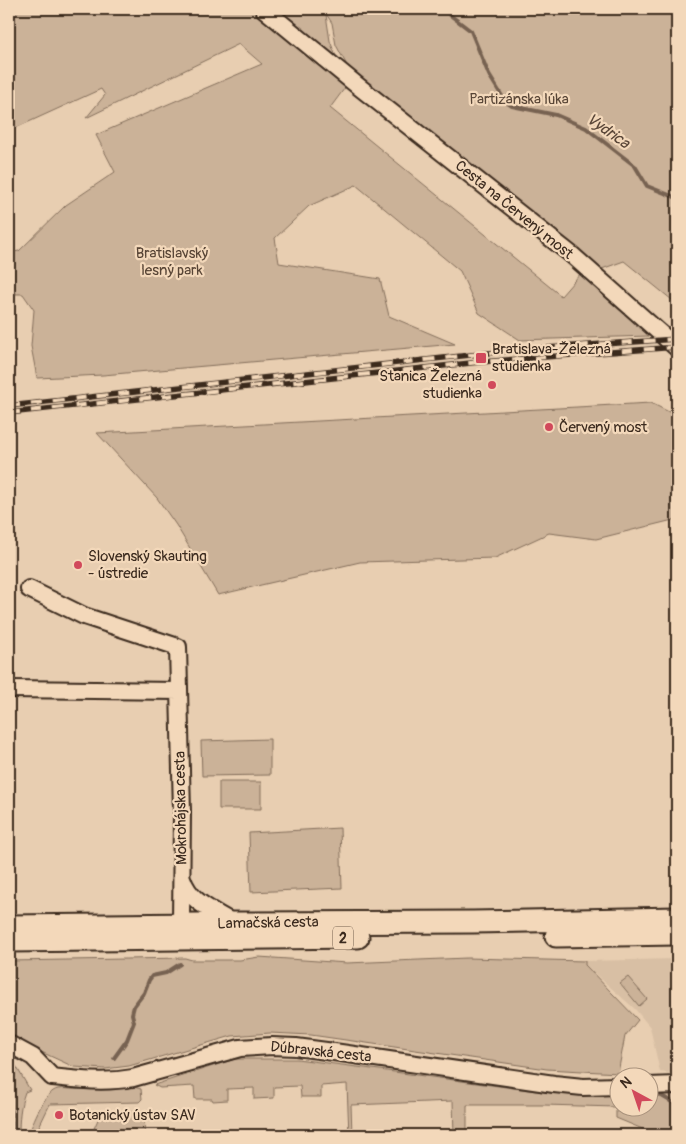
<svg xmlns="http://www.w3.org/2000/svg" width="686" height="1144" viewBox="0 0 686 1144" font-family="Pangolin,sans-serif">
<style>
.built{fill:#d8bfa4}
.green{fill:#cbb298;stroke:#836e5b}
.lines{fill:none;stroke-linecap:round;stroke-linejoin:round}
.stream{stroke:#776251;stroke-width:4}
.minor-casing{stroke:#3b2a1e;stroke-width:20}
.major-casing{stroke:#3b2a1e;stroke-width:25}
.minor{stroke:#f3d8ba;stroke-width:16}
.major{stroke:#f3d8ba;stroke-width:21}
.rail-casing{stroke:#3b2a1e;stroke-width:5.5}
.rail{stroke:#f3d8ba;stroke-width:4;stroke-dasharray:11;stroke-linecap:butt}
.poi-dot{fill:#d1495b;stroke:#f3d8ba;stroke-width:2}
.labels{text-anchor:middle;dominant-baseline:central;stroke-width:4.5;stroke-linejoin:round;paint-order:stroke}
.shield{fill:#f3d8ba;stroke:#725e4d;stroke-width:1}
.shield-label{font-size:14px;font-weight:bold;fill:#3b2a1e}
.park-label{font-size:15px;fill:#584536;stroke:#f3d8ba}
.street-label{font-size:15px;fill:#3b2a1e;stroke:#f3d8ba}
.poi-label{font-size:15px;fill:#3b2a1e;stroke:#f3d8ba;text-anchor:start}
.water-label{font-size:16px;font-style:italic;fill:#594638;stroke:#f3d8ba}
</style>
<rect width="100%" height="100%" fill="#e8ceb1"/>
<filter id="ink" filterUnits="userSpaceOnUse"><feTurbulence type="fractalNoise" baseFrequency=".02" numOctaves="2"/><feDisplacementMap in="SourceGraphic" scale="10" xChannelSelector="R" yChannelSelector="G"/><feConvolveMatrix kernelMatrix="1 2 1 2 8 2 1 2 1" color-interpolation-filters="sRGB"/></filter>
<g filter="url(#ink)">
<path class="built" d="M677,959V1074L660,1072L650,1027L635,1009L585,965V961Z"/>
<path class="green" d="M9,9H320L326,15L330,41L347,85L330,108L561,296L581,273L649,336L520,340L479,313L460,271L356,185L309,206L275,238L279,263L380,279L389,316L455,344L103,375L37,378L31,346L34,310L23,294H9V253L19,251L66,205L115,172L96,135L262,64L239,44L86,118L105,95L101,89L9,131Z
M323,9H677V304L624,261L599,270L587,257L548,230L351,73L336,45L332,23Z
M651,403L677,416V519L596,539L549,533L495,558L360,562L218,595L176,525L157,498L97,433Z
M270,739V775L202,776L201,741Z
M219,782H261V809H219Z
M340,828L342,888L251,892L249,833Z
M259,957L347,963L467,958L585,961V965L638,1020L625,1036L618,1073L547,1069L311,1035L270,1033L232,1036L129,1066L105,1069L74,1067L9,1037V961L185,958L192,960H240Z
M628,977L647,999L639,1006L620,983Z
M235,1059H297L551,1093H618V1106H648L649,1094H671L677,1095V1135H657L616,1118V1107L544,1105H467V1135H454L453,1101L351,1105L352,1135H349L347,1084L321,1086V1097H301L300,1086L274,1087V1098L254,1099V1088L227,1089V1100L213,1101L212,1099H195L194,1086L160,1088L154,1085Z
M16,1066L30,1090L25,1092C20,1106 19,1120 19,1135H13L11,1076H9V1067Z
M89,1086L134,1087L141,1089L142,1099L139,1102L50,1104L35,1135H29C32,1123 45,1091 58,1089C69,1087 80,1093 89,1086Z
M144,1111L145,1135H91L101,1113Z"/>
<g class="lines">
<path class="stream" d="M445,9L450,15L471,31L489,75L505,101L512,106L556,115L586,128L635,166L647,186L677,198
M114,1058L127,1040L134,1022L132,1014L134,1006L144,993L149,980L152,976L166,973L180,964
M660,1095L677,1105"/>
<defs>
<path id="minor" d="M264,9L358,86L572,255L677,348
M29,589L84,616L178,647L182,812L181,924
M9,689L179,691
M182,878C190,903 213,910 233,923
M9,1044L33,1057L52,1077C79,1080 105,1083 133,1078L240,1048L272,1046L296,1047L334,1052L554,1084L583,1087L618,1086
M648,1086L677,1085"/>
<path id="major" d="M9,926L199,924L233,923L473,922L677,918
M556,936L677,934
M9,941L358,937"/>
</defs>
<use href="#minor" class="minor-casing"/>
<use href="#major" class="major-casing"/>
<use href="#minor" class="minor"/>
<use href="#major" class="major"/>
<defs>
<path id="rail" d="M9,406L516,350L677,339
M9,413L480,362L677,347"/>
</defs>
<use href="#rail" class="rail-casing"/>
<use href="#rail" class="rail"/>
</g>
</g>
<g class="poi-dot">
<rect x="475" y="352" width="12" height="12" rx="2.5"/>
<circle cx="492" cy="385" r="5"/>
<circle cx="549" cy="427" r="5"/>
<circle cx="78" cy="565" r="5"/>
<circle cx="59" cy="1115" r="5"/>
</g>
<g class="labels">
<rect class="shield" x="333" y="926.5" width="20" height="23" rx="4"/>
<g class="shield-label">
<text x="343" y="938">2</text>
</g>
<g class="park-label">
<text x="519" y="99">Partizánska lúka</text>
<text x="172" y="253">Bratislavský<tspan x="172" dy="17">lesný park</tspan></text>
</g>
<g class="street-label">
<text transform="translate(514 210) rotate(39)">Cesta na Červený most</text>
<text transform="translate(181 808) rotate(-91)">Mokrohájska cesta</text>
<text transform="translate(268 923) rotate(-1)">Lamačská cesta</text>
<text transform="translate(321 1052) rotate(6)">Dúbravská cesta</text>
</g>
<g class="poi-label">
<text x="492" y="349">Bratislava-Železná<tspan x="492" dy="17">studienka</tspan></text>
<text x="482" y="376" text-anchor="end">Stanica Železná<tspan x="482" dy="17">studienka</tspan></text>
<text x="559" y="427">Červený most</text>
<text x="88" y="556">Slovenský Skauting<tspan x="88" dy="17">- ústredie</tspan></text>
<text x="69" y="1115">Botanický ústav SAV</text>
</g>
<g class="water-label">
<text transform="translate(608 131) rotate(35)">Vydrica</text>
</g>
</g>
<rect width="686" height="1144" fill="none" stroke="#f3d8ba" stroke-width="30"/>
<rect x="15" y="15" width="656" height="1114" fill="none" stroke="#3b2a1e" stroke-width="2" filter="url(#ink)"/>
<g transform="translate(634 1092) rotate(320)"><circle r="24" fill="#f3d8ba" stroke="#a9927c"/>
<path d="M0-4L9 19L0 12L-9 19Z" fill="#d1495b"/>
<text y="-8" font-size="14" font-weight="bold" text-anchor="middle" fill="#3b2a1e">N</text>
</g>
</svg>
